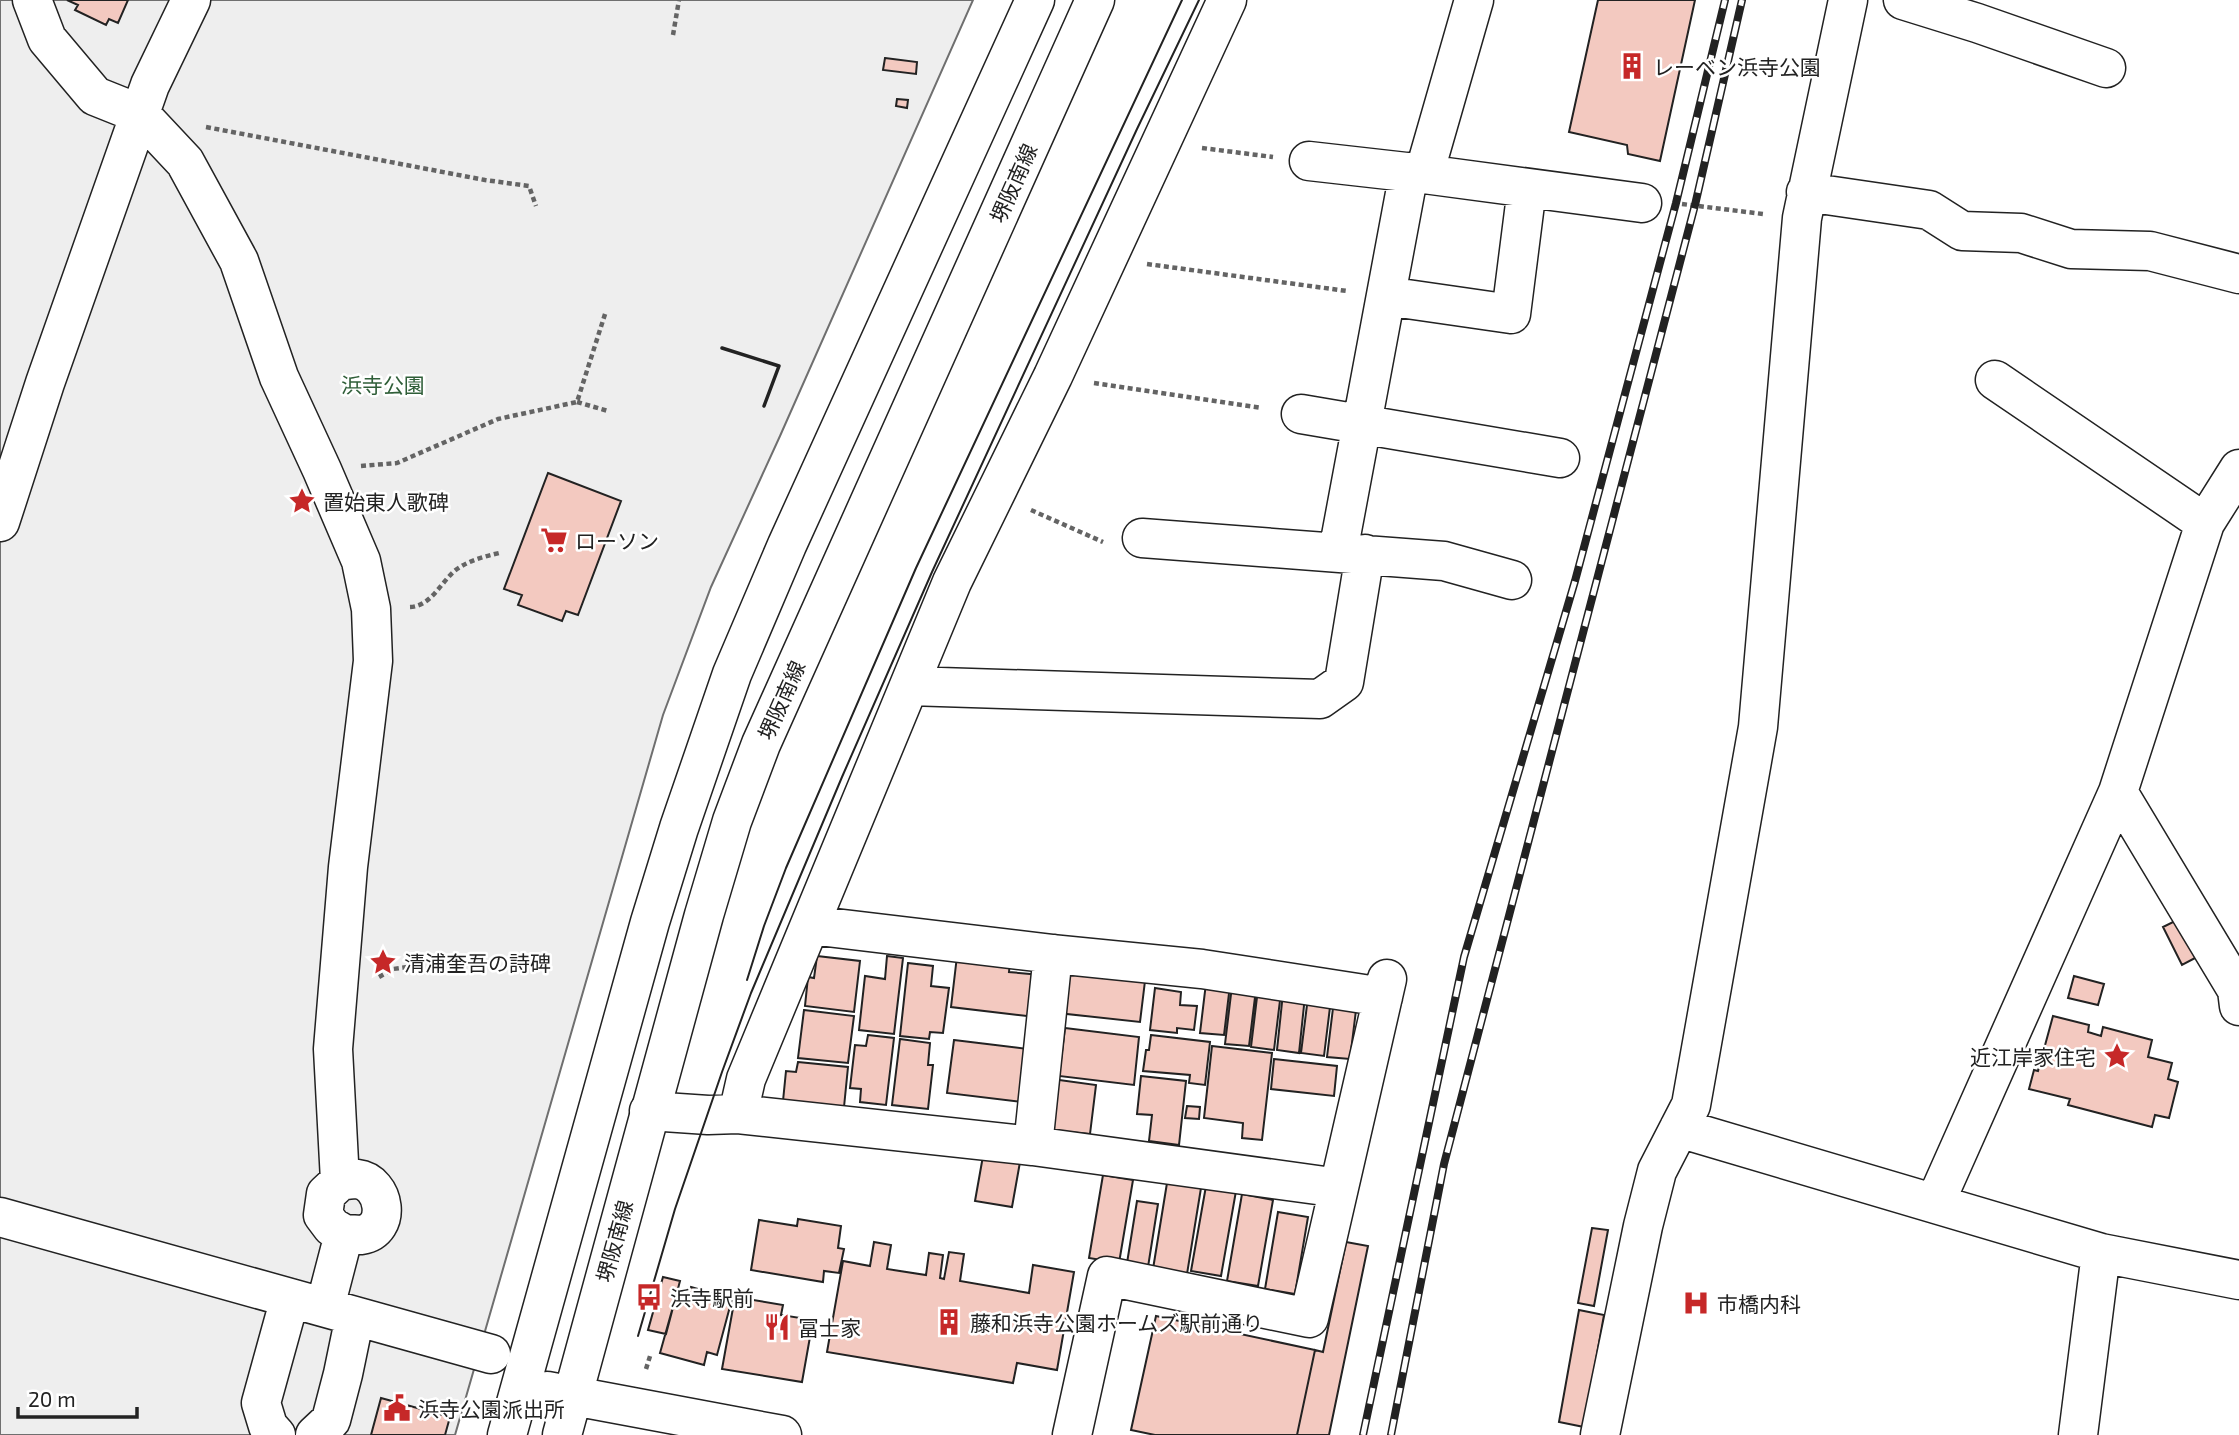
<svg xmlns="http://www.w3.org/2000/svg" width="2239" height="1435" viewBox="0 0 2239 1435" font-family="'Exo 2','Noto Sans JP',sans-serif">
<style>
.green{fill:#eee;stroke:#6f6f6f;stroke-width:2}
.building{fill:#f3c9c0;stroke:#222;stroke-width:2}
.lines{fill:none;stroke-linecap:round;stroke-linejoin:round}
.minor-casing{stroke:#222;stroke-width:41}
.major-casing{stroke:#222;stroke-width:41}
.path{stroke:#646464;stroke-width:4.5;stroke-dasharray:5 3.5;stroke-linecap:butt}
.minor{stroke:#fff;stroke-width:38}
.major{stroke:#fff;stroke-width:38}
.tram{stroke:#222;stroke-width:2}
.rail-casing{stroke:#222;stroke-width:8}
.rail{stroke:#fff;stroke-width:5;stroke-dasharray:16;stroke-linecap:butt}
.wall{stroke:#222;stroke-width:3.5}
.labels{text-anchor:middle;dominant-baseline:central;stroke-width:5;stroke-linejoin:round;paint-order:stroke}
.poi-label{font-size:21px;fill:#222;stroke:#fff;text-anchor:start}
.street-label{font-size:21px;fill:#222;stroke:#fff}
.park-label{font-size:21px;fill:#2f5e38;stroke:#fff}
</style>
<rect width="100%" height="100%" fill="#fff"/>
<path class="green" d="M0,0H973L780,436L711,587L663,715L455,1435H0Z"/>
<path class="building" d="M67,0H128L118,23L109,19L106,25L75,10L78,5Z
M1598,0H1695L1660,161L1628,154L1627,145L1569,132Z
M885,58L917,62L916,74L883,70Z
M897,99L908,100L907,108L896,106Z
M548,473L621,501L578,615L566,611L562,621L518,605L522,595L504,589Z
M2177,920L2197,957L2182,965L2163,927Z
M817,956L860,961L854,1012L805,1006L808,977L814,978Z
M887,956L903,958L894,1034L859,1030L865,976L885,979Z
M957,956L1010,962L1009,972L1041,975L1036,1017L951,1007Z
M908,963L933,966L931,986L949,988L943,1033L930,1032L929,1039L900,1036Z
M1062,972L1145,981L1140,1022L1058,1013Z
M2074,976L2104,984L2098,1005L2068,998Z
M1206,983L1230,985L1224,1035L1200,1033Z
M1232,986L1256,989L1249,1046L1225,1044Z
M1155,988L1181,992L1180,1005L1197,1006L1194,1030L1177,1028V1033L1150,1030Z
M1258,989L1281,992L1274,1050L1251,1047Z
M1283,993L1305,996L1299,1053L1277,1050Z
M1308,997L1331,999L1324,1056L1301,1053Z
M1334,1000L1357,1002L1350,1059L1327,1057Z
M804,1010L854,1016L848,1063L798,1058Z
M2053,1016L2089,1025L2088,1032L2101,1036L2103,1027L2152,1040L2148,1057L2172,1063L2168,1079L2178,1082L2169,1118L2155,1115L2152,1127L2068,1105L2070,1099L2029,1089L2034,1070L2038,1071Z
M1065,1028L1139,1037L1134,1085L1059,1076Z
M868,1035L894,1038L886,1105L860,1102L861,1089L850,1088L855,1045L866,1046Z
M1151,1035L1210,1042L1205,1085L1189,1083L1190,1075L1143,1071L1146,1050H1149Z
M900,1039L930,1043L928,1065H933L928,1109L892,1105Z
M954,1040L1028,1049L1022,1102L947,1093Z
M1212,1046L1272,1053L1262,1140L1242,1138L1243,1123L1204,1118Z
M1274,1059L1337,1066L1334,1096L1271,1089Z
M798,1062L848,1067L844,1107L783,1101L786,1071L796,1072Z
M1141,1076L1186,1081L1179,1145L1149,1141L1152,1115L1137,1114Z
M1052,1079L1096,1085L1090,1134L1046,1130Z
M1187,1106L1200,1107L1199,1119L1185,1118Z
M983,1156L1020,1162L1012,1207L975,1201Z
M1103,1175L1133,1180L1119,1263L1089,1258Z
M1167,1183L1201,1188L1187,1274L1153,1269Z
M1206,1186L1236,1191L1221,1276L1191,1271Z
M1242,1194L1273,1200L1258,1286L1227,1281Z
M1137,1201L1158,1204L1148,1267L1127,1263Z
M1278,1212L1308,1217L1295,1294L1265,1289Z
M798,1219L841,1226L838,1248L844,1249L839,1273L824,1271L823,1282L751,1270L759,1220L797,1226Z
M1592,1228L1608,1230L1594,1306L1578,1303Z
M874,1242L891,1245L887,1269L926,1275L929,1253L943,1255L940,1278L944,1279L949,1252L964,1254L960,1281L1029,1293L1033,1265L1074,1272L1057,1370L1017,1363L1013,1383L827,1352L843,1261L870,1266Z
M1346,1242L1368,1246L1329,1435H1297L1315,1350L1323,1352Z
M663,1277L680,1281L666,1334L648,1330Z
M691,1287L732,1299L717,1355L707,1352L704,1365L660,1353L678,1289L689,1292Z
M735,1297L783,1305L781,1315L813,1320L802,1382L722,1369Z
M1579,1310L1604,1315L1584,1427L1559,1422Z
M1156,1316L1315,1350L1297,1435H1155L1131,1430Z
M381,1398L450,1417L445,1435H371Z"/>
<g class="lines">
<defs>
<path id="minor" d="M32,0L47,39L95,96L140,114L185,162L239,261L279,377L322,470L361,561L371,609L373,661L348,867L333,1049L340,1181L326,1194L323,1215L332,1227L344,1234L325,1307
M1903,0L1977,23L2106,68
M1309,161L1424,174L1642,203
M1424,174L1474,0
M1806,192L1929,210L1962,231L2021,233L2071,249L2150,251L2239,274
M1386,296L1511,314L1527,188
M1995,380L2205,523
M1301,414L1560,458
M2239,469L2205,523L2118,792L2237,990L2239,1006
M0,522L45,383L150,85L191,0
M1142,538L1444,561L1512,580
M1338,552L1409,172
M909,686L1320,699L1344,682L1365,554
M810,925L1053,954L1202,969L1383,997
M649,1111L708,1115L738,1114L1033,1146L1339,1188
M738,1114L746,1079L952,582L1053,376L1227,0
M1679,1128L2101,1253L2239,1280
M1033,1146L1053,954
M340,1181C345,1180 352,1179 357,1179C385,1182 393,1230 361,1235C356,1235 350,1234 344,1234
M1935,1203L2118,792
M0,1217L491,1354
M276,1435L268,1426L261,1403L290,1298
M315,1435L331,1420L343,1374L355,1316
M1072,1435L1107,1276L1309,1318L1387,979
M1600,1435L1643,1226L1657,1171L1691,1105L1758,727L1802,218L1848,0
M2078,1435L2101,1253"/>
<path id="major" d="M547,1391L782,1435
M507,1435L650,922L679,828L732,674L787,545L1035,0
M562,1435L704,915L732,821L761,744L1095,0"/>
</defs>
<use href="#minor" class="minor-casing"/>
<use href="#major" class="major-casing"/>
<path class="path" d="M673,35L679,0
M206,127L485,180L529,186L536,206
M1202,148L1273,157
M1682,204L1763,214
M1147,264L1347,291
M1094,383L1262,408
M577,402L608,411
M361,466L397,463L498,419L577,402L606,311
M1031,510L1103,542
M410,607C432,606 441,581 457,569C470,560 483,557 499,553
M379,977L393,969L415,966
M646,1369L651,1353"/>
<use href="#minor" class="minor"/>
<use href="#major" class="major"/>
<path class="tram" d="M747,980L764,926L786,868L916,568L1182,0
M638,1336L675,1209L722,1072L751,993L842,777L932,572L1137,129L1199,0"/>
<defs>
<path id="rail" d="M1363,1435L1464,957L1575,581L1676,203L1725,0
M1391,1435L1444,1164L1695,205L1742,0"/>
</defs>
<use href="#rail" class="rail-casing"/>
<use href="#rail" class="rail"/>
<path class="wall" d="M722,348L779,366L764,406"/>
</g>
<defs>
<symbol id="building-bare" viewBox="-9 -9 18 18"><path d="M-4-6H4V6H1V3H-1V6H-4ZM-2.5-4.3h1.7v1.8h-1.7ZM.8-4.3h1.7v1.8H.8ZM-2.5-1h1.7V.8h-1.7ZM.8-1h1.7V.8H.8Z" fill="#c62828" stroke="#fff" stroke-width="2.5" paint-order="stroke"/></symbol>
<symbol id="sight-bare" viewBox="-9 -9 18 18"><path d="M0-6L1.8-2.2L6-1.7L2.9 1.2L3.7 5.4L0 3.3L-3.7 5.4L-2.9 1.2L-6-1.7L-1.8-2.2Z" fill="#c62828" stroke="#fff" stroke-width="2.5" paint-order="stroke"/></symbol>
<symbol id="supermarket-bare" viewBox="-9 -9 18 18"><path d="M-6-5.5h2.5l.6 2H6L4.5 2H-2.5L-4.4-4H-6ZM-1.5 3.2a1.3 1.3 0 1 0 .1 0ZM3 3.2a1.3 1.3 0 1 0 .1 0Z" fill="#c62828" stroke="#fff" stroke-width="2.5" paint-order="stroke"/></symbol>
<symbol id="bus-bare" viewBox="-9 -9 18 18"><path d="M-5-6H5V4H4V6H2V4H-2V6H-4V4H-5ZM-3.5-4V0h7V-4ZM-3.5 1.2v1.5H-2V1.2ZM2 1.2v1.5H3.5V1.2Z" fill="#c62828" stroke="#fff" stroke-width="2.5" paint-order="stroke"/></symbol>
<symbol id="hospital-bare" viewBox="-9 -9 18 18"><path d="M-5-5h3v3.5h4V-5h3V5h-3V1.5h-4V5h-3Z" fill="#c62828" stroke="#fff" stroke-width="2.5" paint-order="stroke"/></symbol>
<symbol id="restaurant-bare" viewBox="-9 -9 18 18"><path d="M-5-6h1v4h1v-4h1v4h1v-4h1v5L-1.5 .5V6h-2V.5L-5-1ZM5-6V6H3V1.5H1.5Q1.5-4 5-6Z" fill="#c62828" stroke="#fff" stroke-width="2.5" paint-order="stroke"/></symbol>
<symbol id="civic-bare" viewBox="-9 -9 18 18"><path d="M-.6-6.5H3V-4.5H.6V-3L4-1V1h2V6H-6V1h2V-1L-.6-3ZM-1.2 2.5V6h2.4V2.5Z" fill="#c62828" stroke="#fff" stroke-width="2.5" paint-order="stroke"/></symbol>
</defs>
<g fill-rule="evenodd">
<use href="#building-bare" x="1613" y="47" width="38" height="38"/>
<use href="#sight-bare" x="283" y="482" width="38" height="38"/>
<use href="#supermarket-bare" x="535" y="521" width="38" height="38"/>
<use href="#sight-bare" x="364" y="943" width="38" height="38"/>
<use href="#sight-bare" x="2098" y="1037" width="38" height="38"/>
<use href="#bus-bare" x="630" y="1278" width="38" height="38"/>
<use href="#hospital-bare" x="1677" y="1284" width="38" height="38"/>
<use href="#building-bare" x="930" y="1303" width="38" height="38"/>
<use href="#restaurant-bare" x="758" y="1308" width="38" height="38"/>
<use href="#civic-bare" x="378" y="1389" width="38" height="38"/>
</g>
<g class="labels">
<g class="poi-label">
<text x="1653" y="66">レーベン浜寺公園</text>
<text x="323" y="501">置始東人歌碑</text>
<text x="575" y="540">ローソン</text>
<text x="404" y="962">清浦奎吾の詩碑</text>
<text x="2096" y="1056" text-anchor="end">近江岸家住宅</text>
<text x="670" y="1297">浜寺駅前</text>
<text x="1717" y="1303">市橋内科</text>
<text x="970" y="1322">藤和浜寺公園ホームズ駅前通り</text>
<text x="798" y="1327">冨士家</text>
<text x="418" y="1408">浜寺公園派出所</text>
</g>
<g class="street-label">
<text transform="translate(1013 183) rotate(-66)">堺阪南線</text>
<text transform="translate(781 700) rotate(-66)">堺阪南線</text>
<text transform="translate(614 1241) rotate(-75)">堺阪南線</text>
</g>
<g class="park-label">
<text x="383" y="384">浜寺公園</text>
</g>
</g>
<path d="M18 1407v10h119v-10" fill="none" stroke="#222222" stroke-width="3.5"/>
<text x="28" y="1407" font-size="21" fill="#222222" stroke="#ffffff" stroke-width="5" paint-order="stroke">20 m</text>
</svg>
